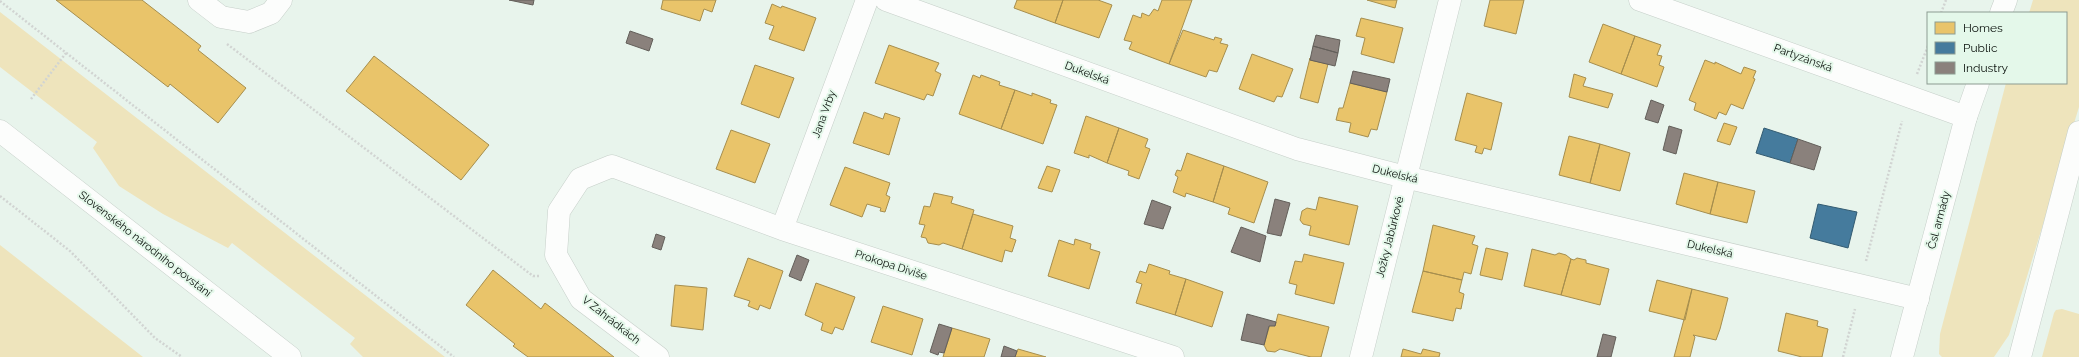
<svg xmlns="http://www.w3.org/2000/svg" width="2079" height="357" viewBox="0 0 2079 357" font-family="Raleway,sans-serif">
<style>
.green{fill:#eee4bc}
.homes{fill:#e9c46a;stroke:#a68e4e}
.public{fill:#457b9d;stroke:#335b71}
.industry{fill:#8a817c;stroke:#635f5a}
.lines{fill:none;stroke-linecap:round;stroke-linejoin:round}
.street-casing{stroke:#c6cfc9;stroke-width:23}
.secondary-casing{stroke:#c6cfc9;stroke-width:23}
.path{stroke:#d1d4d2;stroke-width:2.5;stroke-dasharray:2 2;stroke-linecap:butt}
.street{stroke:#fcfdfc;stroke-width:22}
.secondary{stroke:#fcfdfc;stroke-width:22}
.labels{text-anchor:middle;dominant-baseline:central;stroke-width:4;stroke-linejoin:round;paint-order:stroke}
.street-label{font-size:11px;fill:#09100b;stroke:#e4f8ea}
</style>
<rect width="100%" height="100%" fill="#e8f4ec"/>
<path class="green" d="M2033,0H2079V107L2009,335L1994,357H1942L1939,354L1940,334L2006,83H2066V13H2029Z
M0,12L445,357H363L350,344L355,338L232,243L228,248L163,214L119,186L93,148L97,142L0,67Z
M0,245L143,357H0Z
M2062,309L2079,314V357H2042L2054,313L2056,310Z"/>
<path class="homes" d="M56,0H142L201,46L198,50L246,88L218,123L170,84L168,87Z
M663,0H716L712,12L704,9L700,21L661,9Z
M1017,0H1063L1055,23L1014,8Z
M1063,0H1098L1112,5L1099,38L1055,23Z
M1162,0H1192L1169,64L1129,49L1132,42L1124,40L1133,15L1141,18L1142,13L1149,16L1154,9L1158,11Z
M1367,0H1397L1395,8Z
M1490,0H1524L1516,34L1484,26Z
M772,4L781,8L782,6L816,18L804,51L769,39L774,26L765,23Z
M1361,18L1403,28L1394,63L1361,54L1365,38L1356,36Z
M1603,24L1635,36L1621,74L1589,62Z
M1183,30L1214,40L1215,37L1222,39L1220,43L1228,45L1217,72L1209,70L1206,77L1169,64Z
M1635,36L1661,45L1657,55L1662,56L1659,65L1664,67L1657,87L1621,74Z
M889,45L939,63L935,71L941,74L933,96L927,94L924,100L875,83Z
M1252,54L1293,69L1282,97L1277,96L1274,102L1239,89Z
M374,56L489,145L461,180L346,91Z
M1310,58V60L1328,64L1318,103L1300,98Z
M1705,60L1715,64V62L1741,74L1744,67L1756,71L1753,78L1755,79L1743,109L1731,104L1726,115L1719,112L1716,119L1694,110L1696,103L1689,100Z
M755,65L794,78L779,118L741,104Z
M1574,74L1586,78L1583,86L1613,94L1608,108L1569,97Z
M973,75L980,78L981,75L1000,82L999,85L1015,90L1001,129L959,114Z
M1350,83L1387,92L1377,130L1371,129L1368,137L1349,132L1351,123L1336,120L1339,108H1343Z
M1015,90L1032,96V93L1051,100L1050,103L1057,105L1043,144L1001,129Z
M1467,93L1502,103L1491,150L1484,148L1482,154L1475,152L1477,146L1455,140Z
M864,112L883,119L885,113L900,118L889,155L853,143Z
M1086,116L1119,128L1107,163L1089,155V158L1074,153Z
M1724,123L1737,127L1730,145L1717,141Z
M1119,128L1148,139L1145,147L1150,149L1139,179L1128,175L1129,171L1107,163Z
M731,130L770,144L755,183L716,169Z
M1569,136L1600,144L1590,183L1559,175Z
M1600,144L1630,153L1620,191L1590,183Z
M1187,153L1224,166L1213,202L1186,193L1185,197L1173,192L1178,177L1175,175L1177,170L1181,171Z
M1047,166L1060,170L1052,192L1038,188Z
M1224,166L1268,182L1254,223L1228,214L1230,208L1213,202Z
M845,167L890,183L886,195L890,197L885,212L880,211L881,208L867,204L862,217L830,205Z
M1684,173L1718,182L1710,214L1676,204Z
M1718,182L1755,191L1747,223L1710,214Z
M934,193L953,197L951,203L974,210L962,249L943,243L939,245L928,243L926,238L921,237L925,225L919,224L924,206L930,207Z
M1319,197L1358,206L1349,245L1309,235L1311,226L1303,224L1300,220L1302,211L1307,208L1316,210Z
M973,214L1013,226L1010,238L1016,240L1012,252L1005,250L1002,262L962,249Z
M1433,225L1475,236L1472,244L1478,246L1471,274L1464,272L1462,280L1423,271Z
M1075,239L1091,244L1090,249L1100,252L1089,289L1048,276L1059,240L1074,245Z
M1486,248L1508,253L1502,280L1480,275Z
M1532,249L1555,255L1559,253L1566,255L1571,259L1561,295L1524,286Z
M1304,254L1344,263L1334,304L1295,294L1297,285L1289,283L1295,261L1302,262Z
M748,258L783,271L770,309L760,305L758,310L748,306L750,301L734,296Z
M1577,258L1586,260V263L1609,269L1600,305L1561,295L1571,259L1574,260Z
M1149,264L1170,271L1169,274L1186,279L1175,315L1136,303L1142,284L1136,282L1140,271L1146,273Z
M493,270L541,309L545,303L614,357H528L513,346L515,344L466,305Z
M1423,271L1462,280L1459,292L1464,294L1461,309L1456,308L1453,321L1412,312Z
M1186,279L1223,292L1212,327L1175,315Z
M1657,280L1692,289L1685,320L1649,311Z
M816,283L855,297L843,330L835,327L832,334L821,330L823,323L805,315Z
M675,285L707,288L703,330L671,326Z
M1692,289L1728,298L1720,329L1716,340L1693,335L1695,337L1690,357H1674Z
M883,306L923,319L912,355L871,342Z
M1786,313L1818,321L1817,326L1828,329L1822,357H1802L1778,351Z
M1278,314L1329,327L1321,357H1311L1280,349L1275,352L1267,351L1264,345L1270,324L1275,326Z
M952,328L990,339L984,357H943Z
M1018,349L1046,357H1015Z
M1403,349L1421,354L1423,349L1440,353L1439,357H1401Z"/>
<path class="public" d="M1764,128L1798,139L1790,163L1756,153Z
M1818,204L1857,212L1848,248L1810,238Z"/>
<path class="industry" d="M509,0H534L533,5Z
M630,31L653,39L649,51L626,43Z
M1316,35L1340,40L1338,53L1313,46Z
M1313,46L1338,53L1335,66L1310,60Z
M1353,71L1390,79L1387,92L1350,83Z
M1651,100L1664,105L1658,123L1645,119Z
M1669,126L1682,130L1676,154L1663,150Z
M1798,139L1821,147L1814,170L1790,163Z
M1275,199L1290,203L1281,236L1267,233Z
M1152,200L1171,207L1163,229L1144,224Z
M1241,227L1266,236L1260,262L1231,252Z
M656,234L665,237L661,250L652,247Z
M797,255L809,260L801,281L789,276Z
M1247,314L1276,322L1275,326H1269L1264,345L1241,340Z
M939,324L952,328L944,353L939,352L938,355L930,352Z
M1603,334L1616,337L1611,357H1597Z
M1004,346L1017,351L1015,357H1001Z"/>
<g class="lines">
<defs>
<path id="street" d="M199,0L221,17L249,22L271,13L281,0
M886,0L1297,149L1405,177L1918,299
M1640,0L1966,117
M782,229L867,0
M658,357L581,299L556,255L559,211L580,179L612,166L782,229L1173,357
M1361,357L1450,0
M2020,357L2079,132"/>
<path id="secondary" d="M2001,13L2006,0
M0,131L290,357
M1902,357L1966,117L1978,83"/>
</defs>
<use href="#street" class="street-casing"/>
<use href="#secondary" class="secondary-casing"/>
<path class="path" d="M0,1L454,357
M1941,13L1946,0
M227,44L533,276H540
M1917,74L1928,46
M31,99L66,53
M0,196L70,251L155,338L182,357
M1866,261L1902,121
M1843,357L1855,309"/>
<use href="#street" class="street"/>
<use href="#secondary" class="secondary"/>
</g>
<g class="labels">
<g class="street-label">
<text transform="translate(1803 58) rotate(20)">Partyzánská</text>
<text transform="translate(1087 73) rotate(20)">Dukelská</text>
<text transform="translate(824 114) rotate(-70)">Jana Vrby</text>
<text transform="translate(1395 174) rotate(14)">Dukelská</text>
<text transform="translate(1939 220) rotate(-75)">Čsl. armády</text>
<text transform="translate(1390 237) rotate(-76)">Jožky Jabůrkové</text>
<text transform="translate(145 244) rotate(38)">Slovenského národního povstání</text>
<text transform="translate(1710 249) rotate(13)">Dukelská</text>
<text transform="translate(891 265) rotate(18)">Prokopa Diviše</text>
<text transform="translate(611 320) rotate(38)">V Zahrádkách</text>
</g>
</g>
<rect x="1927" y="12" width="140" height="72" fill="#e4f8ea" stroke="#8c9b91"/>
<rect x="1935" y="22" width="20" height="12" fill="#e9c46a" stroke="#8c9b91"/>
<text x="1963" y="32" font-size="12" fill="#09100b">Homes</text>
<rect x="1935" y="42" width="20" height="12" fill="#457b9d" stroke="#8c9b91"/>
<text x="1963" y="52" font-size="12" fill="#09100b">Public</text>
<rect x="1935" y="62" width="20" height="12" fill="#8a817c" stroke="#8c9b91"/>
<text x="1963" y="72" font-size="12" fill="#09100b">Industry</text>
</svg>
